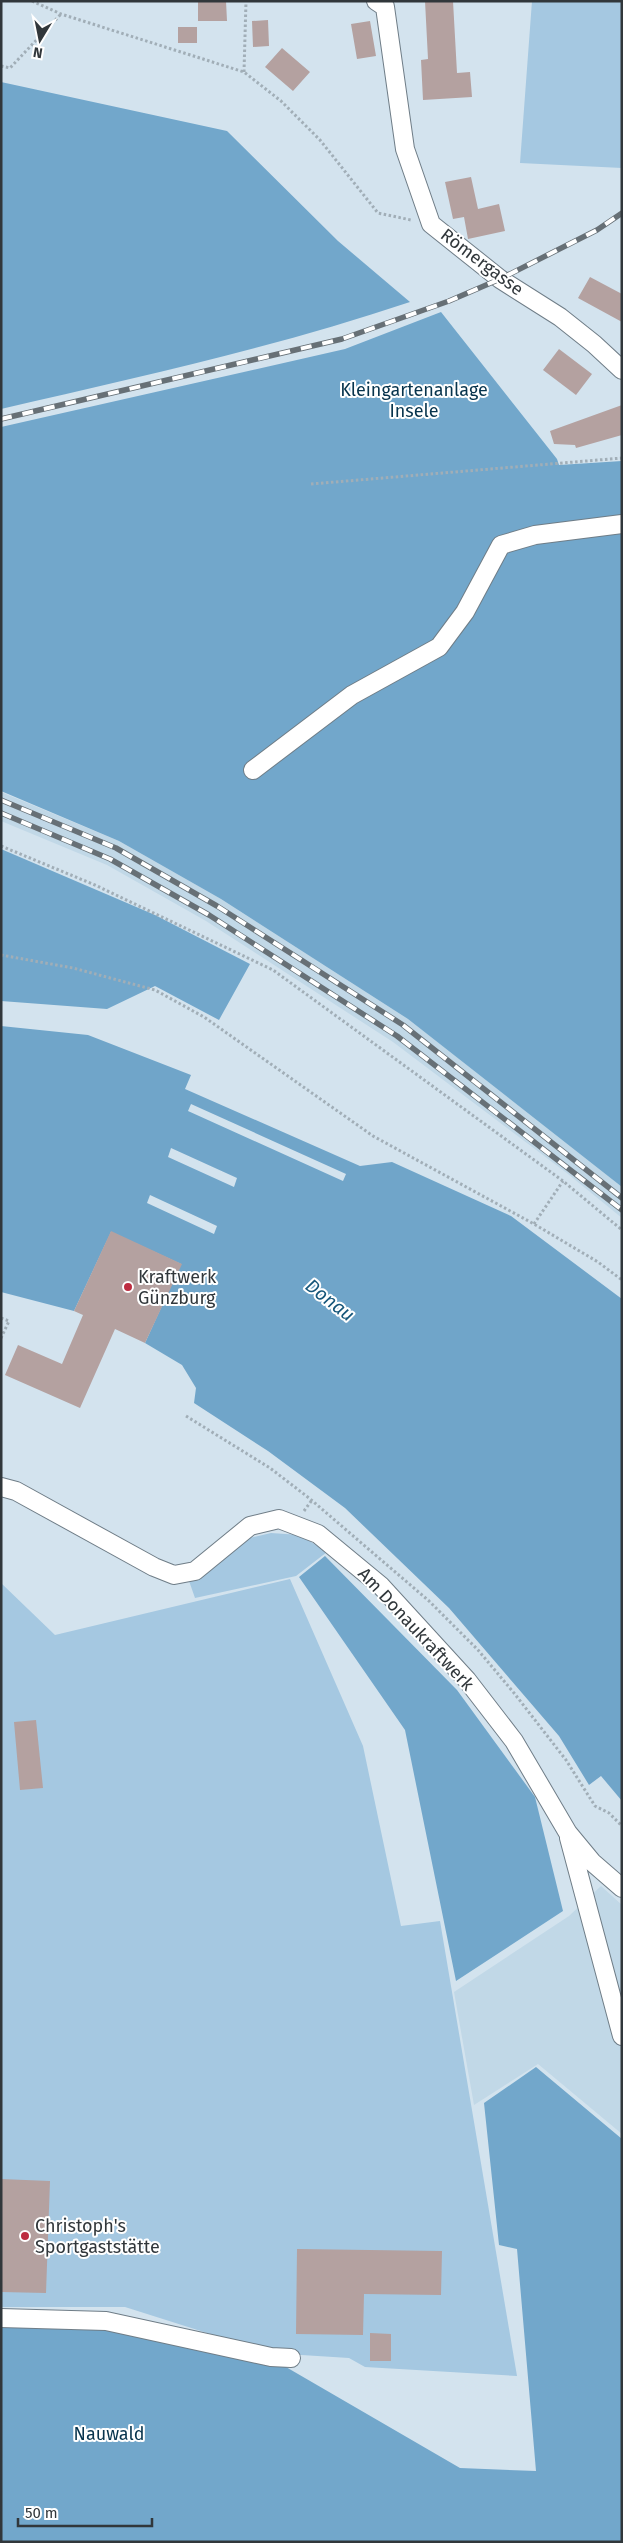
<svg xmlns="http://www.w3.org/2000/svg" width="623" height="2543" viewBox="0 0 623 2543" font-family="'Fira Sans',sans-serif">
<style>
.built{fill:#c1d8e7}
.green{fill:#a5c8e1}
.forest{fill:#72a7cb}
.water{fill:#70a5c9;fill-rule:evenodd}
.building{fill:#b4a1a0}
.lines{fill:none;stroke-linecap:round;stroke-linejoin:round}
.minor-casing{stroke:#6f7d87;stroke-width:20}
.path{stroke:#a1aeb7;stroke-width:3;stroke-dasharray:2.5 2.5;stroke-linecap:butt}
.minor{stroke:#fff;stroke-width:18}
.rail-casing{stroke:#677076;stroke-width:5.5}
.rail{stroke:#fff;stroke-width:4;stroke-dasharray:11;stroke-linecap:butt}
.poi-dot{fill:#bd2c40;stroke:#fff;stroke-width:2}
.labels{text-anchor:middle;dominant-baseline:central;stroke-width:4;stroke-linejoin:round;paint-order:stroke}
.street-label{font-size:18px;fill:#31373b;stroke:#fff}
.park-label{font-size:18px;fill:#07344d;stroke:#fff}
.poi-label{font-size:18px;fill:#31373b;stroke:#fff;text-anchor:start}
.water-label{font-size:19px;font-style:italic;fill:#16567a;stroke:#fff}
</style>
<rect width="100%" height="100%" fill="#d3e3ee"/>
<path class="built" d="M1,792L119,841L221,899L408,1019L622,1187V1218L568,1174L393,1042L206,921L107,865L1,821Z
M601,1886L622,1905V2134L538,2064L474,2105L454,1992L569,1916Z"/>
<path class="green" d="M532,1H622V168L520,163Z
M271,1533L300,1535L327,1552L296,1576L195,1598L188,1578L237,1541Z
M290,1579L363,1746L401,1926L440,1921L517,2376L365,2367L349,2358L270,2353L125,2307H1V1583L55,1635Z"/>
<path class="forest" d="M1,82L227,131L338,241L410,302C276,347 139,377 1,409Z
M441,312L557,459L559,465L622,461V1187L408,1019L221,899L119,841L1,791V427L345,349Z
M1,849L155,915L250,964L219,1020L155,986L107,1009L1,1001Z
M325,1556L457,1690L535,1797L563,1911L456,1981L405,1730L299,1577Z
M536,2067L622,2139V2542H1V2321L107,2324L267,2356L460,2468L536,2471L517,2249L499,2245L484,2103Z"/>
<path class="water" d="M1,1026L88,1035L191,1075L185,1089L360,1166L392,1162L511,1216L622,1299V1801L601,1776L589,1785L559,1736L449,1608L345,1508L268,1451L194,1403L196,1388L182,1365L145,1343L181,1264L111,1232L74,1311L1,1292ZM191,1104L346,1174L343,1181L188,1111ZM171,1148L237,1178L234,1187L168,1157ZM150,1195L217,1226L214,1234L147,1203Z"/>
<path class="building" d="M198,1H226L227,21H198Z
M425,1H453L457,73L470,72L472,97L423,100L421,60L428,59Z
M268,20L269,46L253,47L252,21Z
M370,21L376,56L357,59L351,24Z
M178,27H197V43H178Z
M282,48L310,72L293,91L265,67Z
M471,177L478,209L499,204L505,231L468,239L464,217L453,219L445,182Z
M590,277L622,294V322L578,298Z
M559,349L592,374L576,395L543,370Z
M622,405V435L576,448L575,445L554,444L550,431Z
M111,1231L182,1264L145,1343L115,1329L80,1408L5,1375L18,1345L62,1364L83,1315L74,1311Z
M36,1720L43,1788L20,1790L14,1722Z
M1,2179L50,2181L46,2293L1,2292Z
M297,2249L442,2251L441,2295L364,2294L363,2335L296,2334Z
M370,2333L391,2334V2361H370Z"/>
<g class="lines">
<defs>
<path id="minor" d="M376,1L385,7L405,149L431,224L500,279L560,317L594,344L622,370
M253,770L352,695L439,647L465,612L501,545L535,535L622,524
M1,1487L16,1491L154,1567L174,1575L195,1571L250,1526L279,1519L318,1534L381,1586L467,1680L514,1741L568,1833L592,1862L622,1888
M569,1838L622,2036
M1,2318L106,2321L271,2357L291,2358"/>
</defs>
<use href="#minor" class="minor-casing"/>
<path class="path" d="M32,1L61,14L244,72L281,101L320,140L378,213L411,220
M1,66L10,68L61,14
M244,72L246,1
M311,484L622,458
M1,846L95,885L273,970L563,1181L622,1230
M1,955L73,968L155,990L204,1017L373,1136L534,1224L598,1262L622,1280
M534,1224L563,1181
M1,1318L9,1321L1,1338
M186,1416L270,1468L309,1498L429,1601L478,1650L514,1693L566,1760L595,1806L609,1813L622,1826
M304,1511L312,1500"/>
<use href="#minor" class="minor"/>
<defs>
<path id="rail" d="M1,419L342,339L449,301L500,279L597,230L622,213
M1,800L116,848L217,906L403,1025L622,1198
M1,813L110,859L209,915L397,1036L622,1210"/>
</defs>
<use href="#rail" class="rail-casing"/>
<use href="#rail" class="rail"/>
</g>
<g class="poi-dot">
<circle cx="128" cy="1287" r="5"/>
<circle cx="25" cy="2236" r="5"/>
</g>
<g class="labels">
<g class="street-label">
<text transform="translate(482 262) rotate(37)">Römergasse</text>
<text transform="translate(416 1629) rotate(47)">Am Donaukraftwerk</text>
</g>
<g class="park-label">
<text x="414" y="390">Kleingartenanlage<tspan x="414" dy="21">Insele</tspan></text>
<text x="109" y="2434">Nauwald</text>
</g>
<g class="poi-label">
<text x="138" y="1277">Kraftwerk<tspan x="138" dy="21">Günzburg</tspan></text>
<text x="35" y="2226">Christoph's<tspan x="35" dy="21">Sportgaststätte</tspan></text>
</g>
<g class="water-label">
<text transform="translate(330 1300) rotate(38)">Donau</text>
</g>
</g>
<rect width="623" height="2543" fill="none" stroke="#31373b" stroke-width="5"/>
<g transform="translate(40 40) rotate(190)" stroke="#ffffff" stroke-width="4" paint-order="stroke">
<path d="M0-4L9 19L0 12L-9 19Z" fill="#31373b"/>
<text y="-8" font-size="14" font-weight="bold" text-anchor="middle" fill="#31373b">N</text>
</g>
<path d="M18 2518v8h134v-8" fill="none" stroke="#31373b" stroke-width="2.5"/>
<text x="25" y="2518" font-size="15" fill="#31373b" stroke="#ffffff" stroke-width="4" paint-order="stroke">50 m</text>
</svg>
